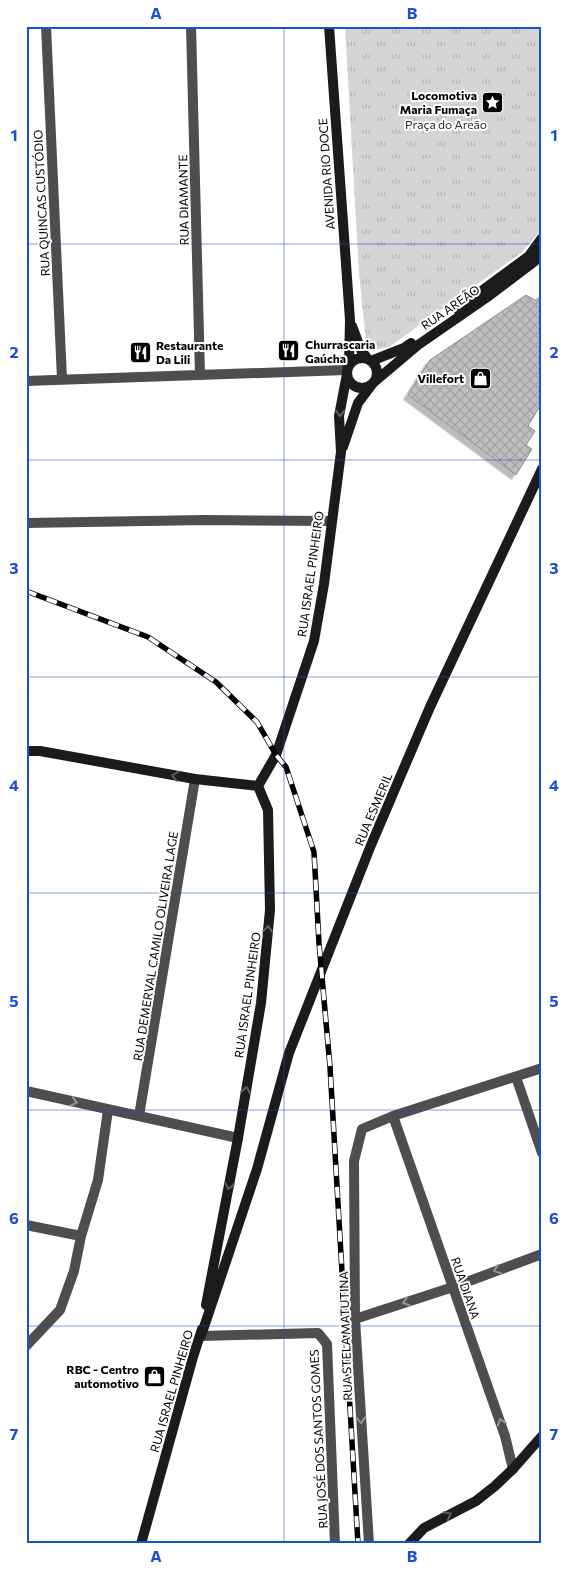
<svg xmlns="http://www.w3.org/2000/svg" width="568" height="1570" viewBox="0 0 568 1570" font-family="Commissioner,sans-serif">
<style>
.park{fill:url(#park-tufts)}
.building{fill:url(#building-cross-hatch);stroke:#929292;filter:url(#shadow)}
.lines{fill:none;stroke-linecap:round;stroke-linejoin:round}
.street{stroke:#4e4e4e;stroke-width:10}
.secondary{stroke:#1b1b1b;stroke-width:10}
.rail-casing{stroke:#000;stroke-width:5.5}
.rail{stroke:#fff;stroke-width:4;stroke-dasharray:11;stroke-linecap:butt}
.oneway{stroke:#5f5f5f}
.oneway2{stroke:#959595}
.grid{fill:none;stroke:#1d4ed8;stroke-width:1;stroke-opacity:0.55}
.labels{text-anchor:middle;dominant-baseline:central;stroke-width:4;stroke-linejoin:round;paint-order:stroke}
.poi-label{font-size:12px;font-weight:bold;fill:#000;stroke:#fff;text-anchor:end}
.park-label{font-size:12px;fill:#2c2c2c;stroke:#fff}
.street-label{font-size:12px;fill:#000;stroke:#fff}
.neatline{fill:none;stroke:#1d4ed8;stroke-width:2}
.grid-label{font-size:16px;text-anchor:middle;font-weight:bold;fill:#1d4ed8}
</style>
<defs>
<pattern id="park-tufts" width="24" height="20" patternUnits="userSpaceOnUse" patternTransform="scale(1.25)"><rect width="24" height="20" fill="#d5d5d5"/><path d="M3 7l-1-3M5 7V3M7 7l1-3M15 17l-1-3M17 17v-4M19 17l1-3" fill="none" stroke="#b5b5b5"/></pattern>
<pattern id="building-cross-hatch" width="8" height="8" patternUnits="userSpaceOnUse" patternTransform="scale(1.25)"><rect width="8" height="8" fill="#bebebe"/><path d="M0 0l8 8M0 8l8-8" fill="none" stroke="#a2a2a2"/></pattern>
<filter id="shadow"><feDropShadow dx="-4.5" dy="4.5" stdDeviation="0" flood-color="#0004"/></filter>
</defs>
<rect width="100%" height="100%" fill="#fff"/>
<path class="park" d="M345,26H542V229L521,253L389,347L373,350L366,342L359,274Z"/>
<path class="building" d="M542,293V403L528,426L535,431L526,445L532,449L516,475L408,395L430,360L526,295L537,301Z"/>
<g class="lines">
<path class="street" d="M46,26L62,379
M191,26L200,374
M26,381L346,370
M26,523L205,520L331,521
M516,1077L542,1153
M26,1091L238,1138
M139,1116L195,779
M393,1116L505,1436L513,1469
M26,1225L81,1236
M355,1319L453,1287L542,1254
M201,1336L318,1333L327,1344L335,1544
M26,1346L60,1310L74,1271L81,1236L98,1180L108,1110
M369,1544L355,1319L354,1161L362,1129L393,1116L542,1068"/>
<path class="secondary" d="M329,26L350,320L349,364
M457,309L529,256L542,238
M352,326L361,350L367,358
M347 373a15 15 0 1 1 30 0a15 15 0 1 1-30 0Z
M371,361L404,348L411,343
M343,447L358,403L373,383L418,345L486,298L535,261L542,253
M26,751H40L195,779L258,786
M258,786L276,755L314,641L324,584L341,452L339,416L347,374
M206,1305L238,1138L261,1003L270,910L268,810L258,786
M201,1336L257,1169L289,1053L371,845L430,707L542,469
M141,1544L193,1357L202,1329
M409,1544L424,1528L476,1501L495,1486L513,1469L542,1436"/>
<defs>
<path id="rail" d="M26,591L148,637L216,682L257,722L276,755L286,767L314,852L319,943L330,1067L358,1544"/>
</defs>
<use href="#rail" class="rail-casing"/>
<use href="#rail" class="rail"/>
</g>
<defs><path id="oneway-chevron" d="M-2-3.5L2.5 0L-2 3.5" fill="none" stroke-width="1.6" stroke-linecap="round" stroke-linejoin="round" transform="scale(1.25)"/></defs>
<g class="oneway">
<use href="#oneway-chevron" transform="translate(340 413) rotate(93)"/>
<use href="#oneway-chevron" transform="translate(175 776) rotate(-169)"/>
<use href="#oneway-chevron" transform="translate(268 929) rotate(-84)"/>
<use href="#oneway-chevron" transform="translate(246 1090) rotate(-81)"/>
<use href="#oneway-chevron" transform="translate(229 1186) rotate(101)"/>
<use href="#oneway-chevron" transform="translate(448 1515) rotate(-27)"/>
</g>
<g class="oneway2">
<use href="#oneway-chevron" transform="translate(74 1102) rotate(13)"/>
<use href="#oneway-chevron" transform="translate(497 1270) rotate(159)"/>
<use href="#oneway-chevron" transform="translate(406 1302) rotate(162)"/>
<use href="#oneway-chevron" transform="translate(361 1420) rotate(86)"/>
<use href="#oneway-chevron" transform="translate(501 1422) rotate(-110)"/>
</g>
<path class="grid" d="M284,26V1544M26,244H542M26,460H542M26,677H542M26,893H542M26,1110H542M26,1326H542"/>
<defs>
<symbol id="sight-square" viewBox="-11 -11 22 22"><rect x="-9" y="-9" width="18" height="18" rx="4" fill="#000" stroke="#fff"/><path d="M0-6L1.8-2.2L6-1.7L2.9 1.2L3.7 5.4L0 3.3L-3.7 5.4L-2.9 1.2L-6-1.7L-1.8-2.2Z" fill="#fff"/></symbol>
<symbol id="restaurant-square" viewBox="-11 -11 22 22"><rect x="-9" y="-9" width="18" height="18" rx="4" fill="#000" stroke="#fff"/><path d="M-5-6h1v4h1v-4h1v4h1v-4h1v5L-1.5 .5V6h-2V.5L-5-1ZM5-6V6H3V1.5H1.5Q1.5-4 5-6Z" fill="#fff"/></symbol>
<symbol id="shop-square" viewBox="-11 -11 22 22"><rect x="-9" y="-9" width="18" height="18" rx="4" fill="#000" stroke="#fff"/><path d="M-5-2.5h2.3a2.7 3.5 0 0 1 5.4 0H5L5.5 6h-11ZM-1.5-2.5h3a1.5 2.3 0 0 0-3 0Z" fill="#fff"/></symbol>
</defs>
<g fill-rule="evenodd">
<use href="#sight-square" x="480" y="90" width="25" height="25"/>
<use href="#restaurant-square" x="276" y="338" width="25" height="25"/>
<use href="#restaurant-square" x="128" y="340" width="25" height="25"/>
<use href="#shop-square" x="468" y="366" width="25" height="25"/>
<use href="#shop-square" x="142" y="1364" width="25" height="25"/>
</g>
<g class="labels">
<g class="poi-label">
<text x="477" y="95">Locomotiva<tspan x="477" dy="14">Maria Fumaça</tspan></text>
<text x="305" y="344" text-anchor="start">Churrascaria<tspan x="305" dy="14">Gaúcha</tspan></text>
<text x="156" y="345" text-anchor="start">Restaurante<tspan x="156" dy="14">Da Lili</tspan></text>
<text x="464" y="378">Villefort</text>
<text x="139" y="1369">RBC - Centro<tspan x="139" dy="14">automotivo</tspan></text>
</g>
<g class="park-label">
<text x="446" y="124">Praça do Areão</text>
</g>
<g class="street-label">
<text transform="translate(326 174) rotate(-94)">AVENIDA RIO DOCE</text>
<text transform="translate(183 200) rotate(-91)">RUA DIAMANTE</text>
<text transform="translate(41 203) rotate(-93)">RUA QUINCAS CUSTÓDIO</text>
<text transform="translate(450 307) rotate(-35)">RUA AREÃO</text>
<text transform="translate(310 574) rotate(-82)">RUA ISRAEL PINHEIRO</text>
<text transform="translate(373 809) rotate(-67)">RUA ESMERIL</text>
<text transform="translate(155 946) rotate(-81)">RUA DEMERVAL CAMILO OLIVEIRA LAGE</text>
<text transform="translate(247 995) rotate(-82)">RUA ISRAEL PINHEIRO</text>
<text transform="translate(466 1288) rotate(71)">RUA DIANA</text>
<text transform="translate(345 1336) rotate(-92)">RUA STELA MATUTINA</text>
<text transform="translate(171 1391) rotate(-74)">RUA ISRAEL PINHEIRO</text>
<text transform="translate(318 1439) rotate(-93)">RUA JOSÉ DOS SANTOS GOMES</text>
</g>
</g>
<rect width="568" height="1570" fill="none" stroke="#ffffff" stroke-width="55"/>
<rect x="28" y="28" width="512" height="1514" class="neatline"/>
<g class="grid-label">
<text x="156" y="19">A</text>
<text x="412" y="19">B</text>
<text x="14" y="141">1</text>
<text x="554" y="141">1</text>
<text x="14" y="358">2</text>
<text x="554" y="358">2</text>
<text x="14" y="574">3</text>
<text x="554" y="574">3</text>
<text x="14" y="791">4</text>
<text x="554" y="791">4</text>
<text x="14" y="1007">5</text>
<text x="554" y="1007">5</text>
<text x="14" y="1224">6</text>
<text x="554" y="1224">6</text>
<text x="14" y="1440">7</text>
<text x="554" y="1440">7</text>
<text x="156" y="1562">A</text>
<text x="412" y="1562">B</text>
</g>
</svg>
